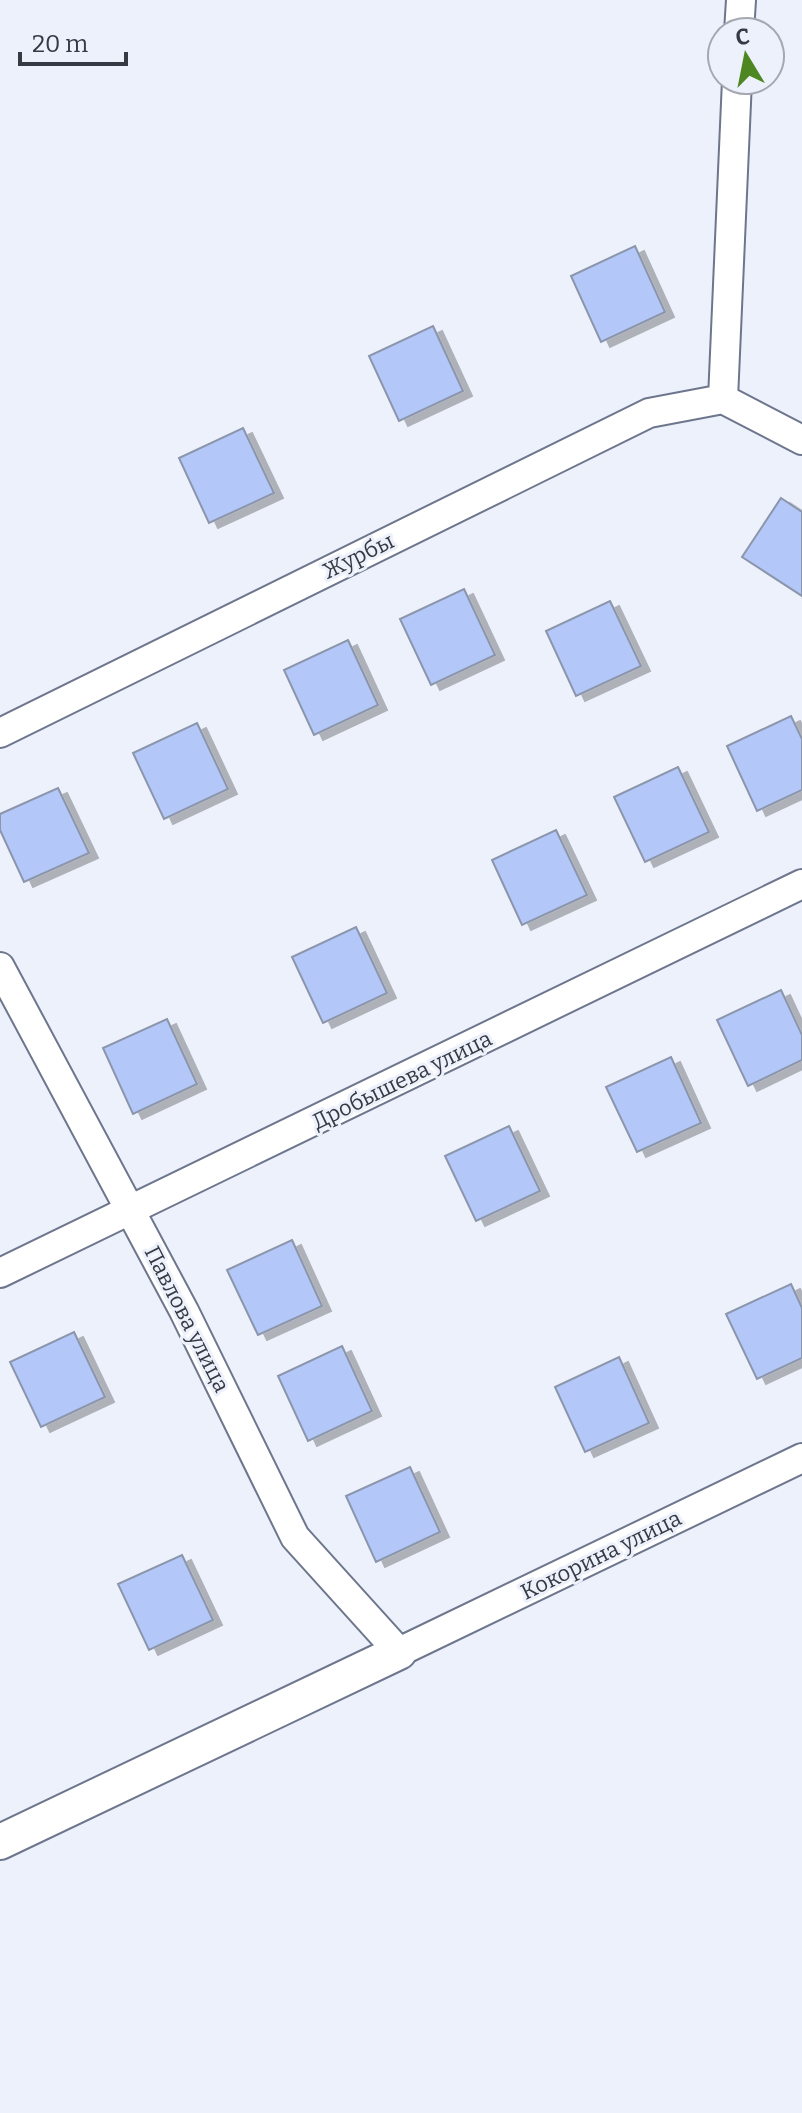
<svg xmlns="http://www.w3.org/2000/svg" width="802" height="2113" viewBox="0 0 802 2113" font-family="Bitter,serif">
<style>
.building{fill:#b3c8f8;stroke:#8b95ab;stroke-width:2;filter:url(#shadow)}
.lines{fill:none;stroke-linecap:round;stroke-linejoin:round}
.minor-casing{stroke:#6d768c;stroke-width:32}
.tertiary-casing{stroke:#6d768c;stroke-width:38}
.minor{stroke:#fff;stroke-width:28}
.tertiary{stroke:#fff;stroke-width:34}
.labels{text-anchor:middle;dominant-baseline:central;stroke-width:6;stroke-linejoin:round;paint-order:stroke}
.street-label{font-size:22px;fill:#363a43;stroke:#edf1fb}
</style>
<defs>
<filter id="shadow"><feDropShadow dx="9" dy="5" stdDeviation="0" flood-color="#0004"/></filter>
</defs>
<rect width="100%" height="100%" fill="#edf1fb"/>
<path class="building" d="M635,246L665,312L601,342L571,276Z
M433,326L463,391L399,421L369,356Z
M243,428L274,493L209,523L179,458Z
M781,498L802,512V596L742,557Z
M464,589L495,655L431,685L400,619Z
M610,601L641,666L576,696L546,631Z
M348,640L378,705L314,735L284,670Z
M791,716L802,739V790L757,811L727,746Z
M197,723L228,789L164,819L133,753Z
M678,767L709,832L645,862L614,797Z
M58,788L89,853L24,882L0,830V814Z
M556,830L587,895L522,925L492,860Z
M356,927L387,993L323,1023L292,957Z
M781,990L802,1035V1060L748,1086L717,1020Z
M167,1019L197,1084L133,1114L103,1048Z
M671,1057L701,1123L637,1152L606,1087Z
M509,1126L540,1191L476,1221L445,1156Z
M292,1240L322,1306L258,1335L227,1270Z
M791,1284L802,1308V1358L757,1379L726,1314Z
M74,1332L105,1397L41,1427L10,1362Z
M342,1346L372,1411L308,1441L278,1376Z
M619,1357L649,1423L585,1452L555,1387Z
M410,1467L440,1532L376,1562L346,1496Z
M182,1555L213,1620L149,1650L118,1584Z"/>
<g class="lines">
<defs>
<path id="minor" d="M739,32L741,0
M723,399L737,80
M723,399L802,440
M0,733L649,413L723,399
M0,967L184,1311L295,1537L399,1652L802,1458
M0,1273L802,884"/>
<path id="tertiary" d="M0,1842L399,1652"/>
</defs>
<use href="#minor" class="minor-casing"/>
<use href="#tertiary" class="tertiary-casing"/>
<use href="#minor" class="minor"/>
<use href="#tertiary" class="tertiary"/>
</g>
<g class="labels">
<g class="street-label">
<text transform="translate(358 556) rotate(-26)">Журбы</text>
<text transform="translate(402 1080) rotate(-26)">Дробышева улица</text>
<text transform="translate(187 1319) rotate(63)">Павлова улица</text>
<text transform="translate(601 1555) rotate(-26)">Кокорина улица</text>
</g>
</g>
<g transform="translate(746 56) rotate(350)"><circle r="38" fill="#edf1fb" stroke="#a4a8b1" stroke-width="2"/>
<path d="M0-6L14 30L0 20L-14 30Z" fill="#4e8722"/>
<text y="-12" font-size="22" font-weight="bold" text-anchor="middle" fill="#363a43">С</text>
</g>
<path d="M20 52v12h106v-12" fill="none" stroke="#363a43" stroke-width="4"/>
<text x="32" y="52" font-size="24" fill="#363a43" stroke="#edf1fb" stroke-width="6" paint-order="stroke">20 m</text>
</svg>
